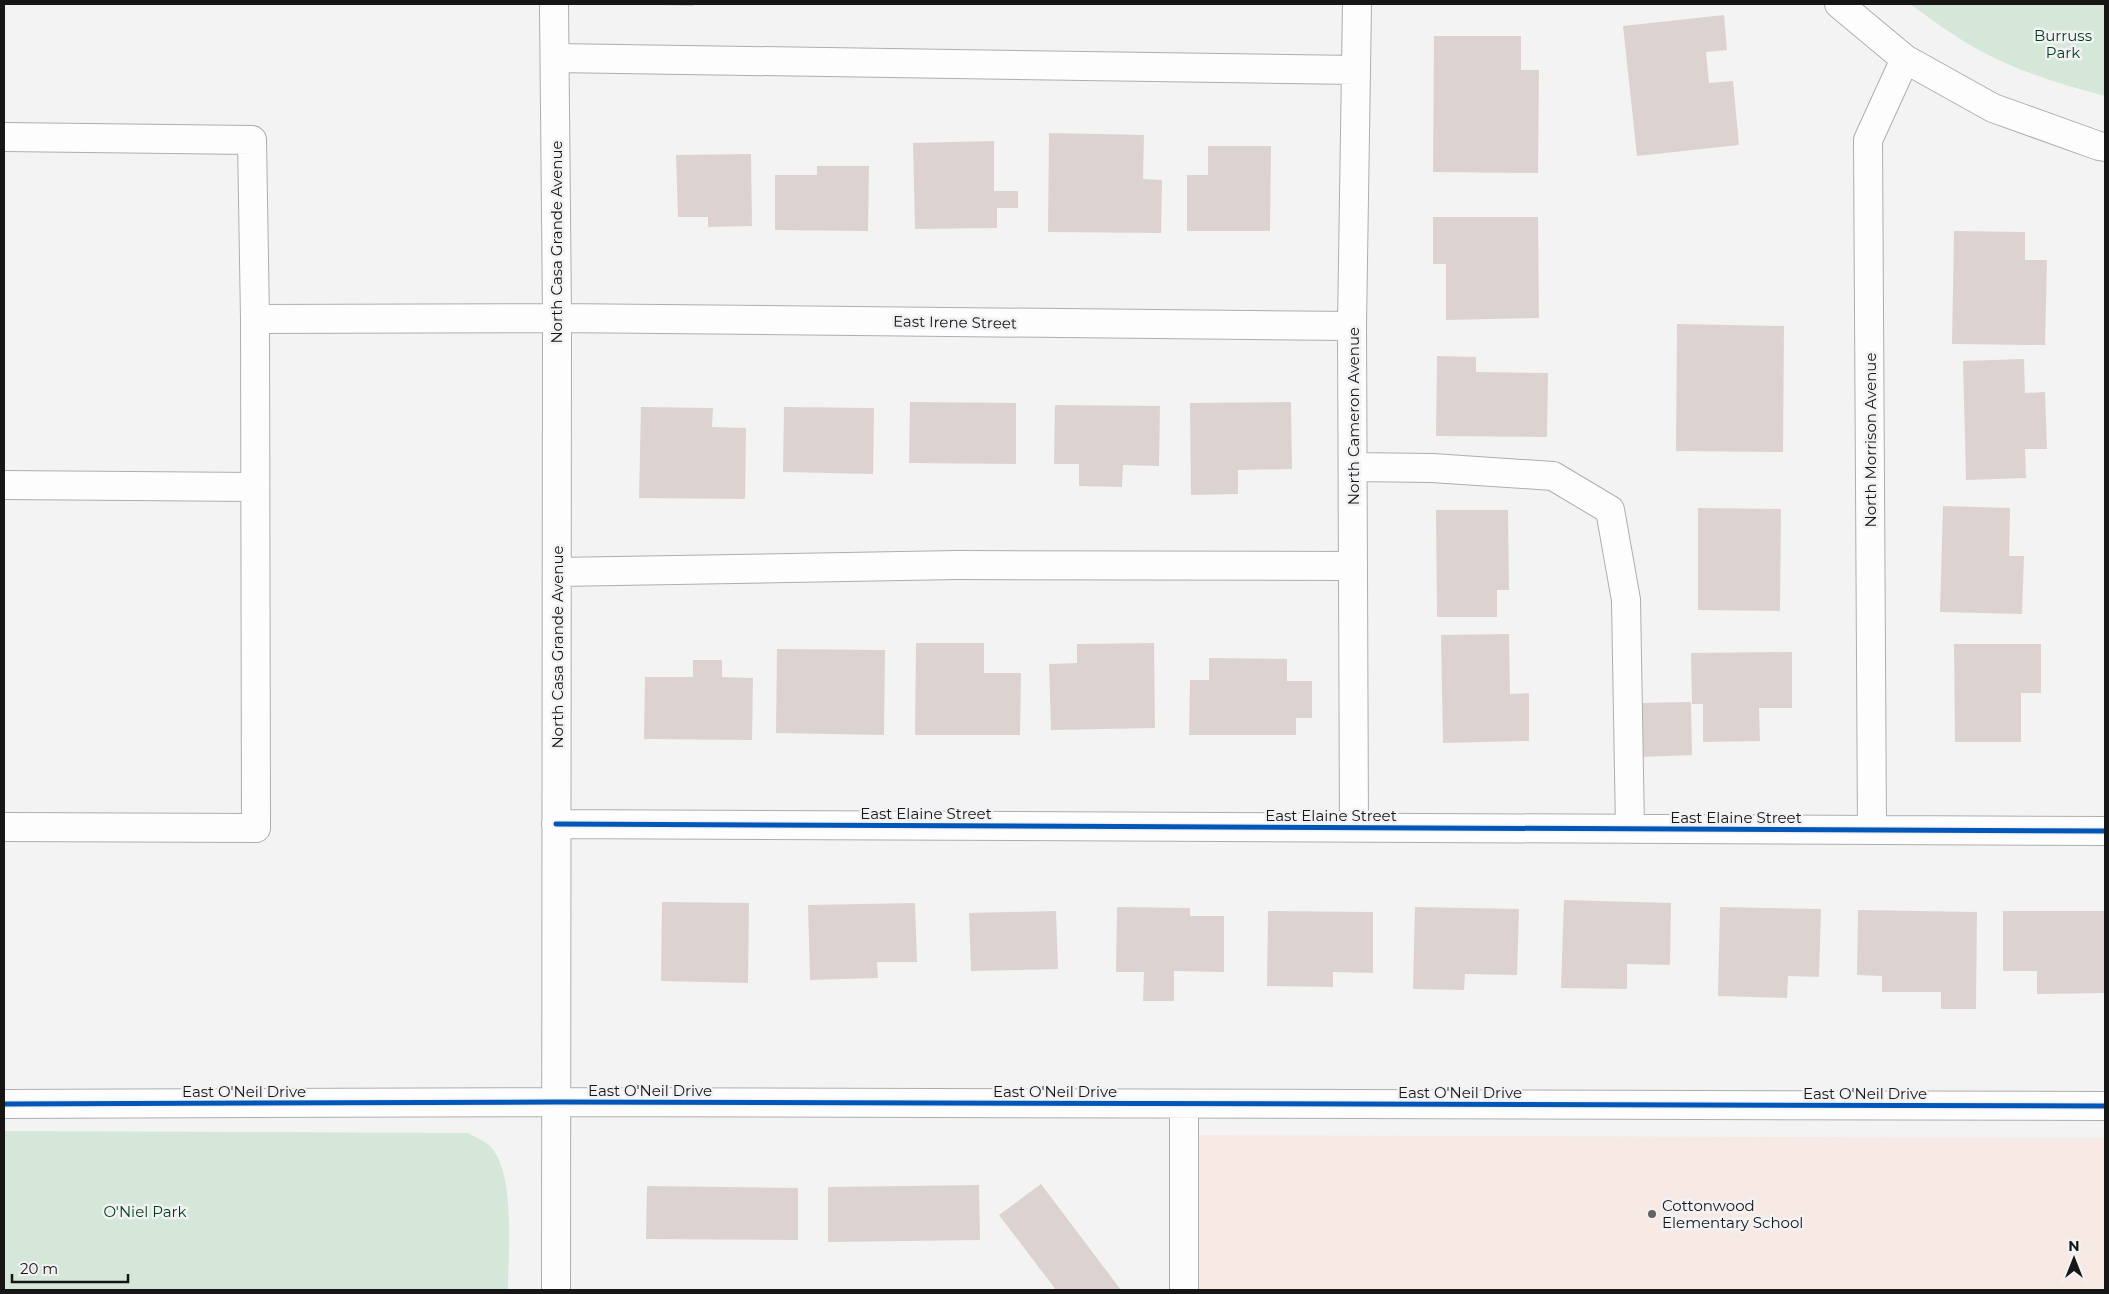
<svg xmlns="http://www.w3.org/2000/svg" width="2109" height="1294" viewBox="0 0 2109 1294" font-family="Montserrat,sans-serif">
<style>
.education{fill:#f7eae5}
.green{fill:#d5e7d8}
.building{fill:#dcd3d1}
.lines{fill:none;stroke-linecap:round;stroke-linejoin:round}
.minor-casing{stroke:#aeaeaf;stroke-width:30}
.minor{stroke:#fdfdfd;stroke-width:28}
.cycleway-casing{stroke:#f2f2f5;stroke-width:8}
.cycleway{stroke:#0057b8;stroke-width:5}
.poi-dot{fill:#636364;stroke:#f2f2f5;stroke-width:2}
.labels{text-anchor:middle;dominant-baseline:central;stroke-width:5;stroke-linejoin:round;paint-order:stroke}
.park-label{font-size:15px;fill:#003e18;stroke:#f2f2f5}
.street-label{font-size:15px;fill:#161617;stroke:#f2f2f5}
.poi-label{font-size:15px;fill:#161617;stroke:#f2f2f5;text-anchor:start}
</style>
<rect width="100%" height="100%" fill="#f3f3f4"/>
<path class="education" d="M1198,1135L2105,1138V1290H1198Z"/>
<path class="green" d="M1910,4H2105V96C2053,83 2002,66 1957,37C1941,27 1926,15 1910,4Z
M4,1131L468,1133C475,1137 485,1141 491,1147C516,1176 508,1252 508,1290H4Z"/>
<path class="building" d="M659,4H693V6L659,5Z
M1724,15L1727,50L1706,52L1709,83L1733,81L1739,145L1637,156L1623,26Z
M1434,36H1521V70H1539L1538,173L1433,172Z
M1049,133L1144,135L1143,179L1162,180L1161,233L1048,232Z
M994,141V191H1018V208H997V228L915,229L913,143Z
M1208,146H1271L1270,231H1187V175H1208Z
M751,154L752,226L708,227V217H678L676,155Z
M817,166H869L868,231L775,230V175H817Z
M1433,217H1538L1539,318L1446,320V264H1433Z
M1954,231L2025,232V260H2047L2045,345L1952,344Z
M1677,324L1784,326L1783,452L1676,451Z
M1437,356L1476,357V372L1548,373L1547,437L1436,436Z
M2024,359L2025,393L2045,392L2047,449H2025L2026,478L1966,480L1963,361Z
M910,402L1016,403V464L909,463Z
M1291,402L1292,469L1238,470V494L1191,495L1190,403Z
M1055,405L1160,406L1159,466L1123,465L1122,487L1079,486V464H1054Z
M641,407L713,408L712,427L746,428L745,499L639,498Z
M784,407L874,408L873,474L783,472Z
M1943,506L2010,508L2009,556H2024L2022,614L1940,612Z
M1698,508L1781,509L1780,611L1698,610Z
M1436,510H1508L1509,590H1497V617H1437Z
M1509,634L1510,694L1529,693V741L1443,743L1441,635Z
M916,643H984V673H1021L1020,735H915Z
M1154,643L1155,728L1051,730L1049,664L1077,663V644Z
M1954,644H2041V693H2021V742H1955Z
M777,649L885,650L884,735L776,733Z
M1792,652V708H1759L1760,741L1703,742V704H1692L1691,653Z
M1209,658L1287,659V681H1312V718H1296V735H1189L1190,680H1209Z
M693,660H722V677L753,678L752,740L644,739L645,677H693Z
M1691,702L1692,755L1639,757L1638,703Z
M1564,900L1671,903L1670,965L1627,964V989L1561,988Z
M662,902L749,903L748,983L661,981Z
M915,903L917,962H877L878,978L810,980L808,905Z
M1117,907L1190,908V916H1224V972L1174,971V1001H1143L1144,972H1116Z
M1415,907L1519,909L1517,975L1465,974L1464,990L1413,989Z
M1720,907L1821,909L1819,977L1788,976L1787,998L1718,996Z
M1858,910L1977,912L1976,1009H1941V992H1882V976L1857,975Z
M1056,911L1058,969L971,971L969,913Z
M1268,911L1373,912V973L1333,972V987L1267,986Z
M2003,911H2105V993L2037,994V971H2003Z
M1041,1184L1121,1290H1056L999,1215Z
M979,1185L980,1240L828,1242V1187Z
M647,1186L798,1188V1240L646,1239Z"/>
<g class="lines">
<defs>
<path id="minor" d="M554,4L557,318L556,1290
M1839,4L1905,59L1993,108L2099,146L2105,147
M555,58L1356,70
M4,137L252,140L255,319L256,828L4,827
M255,319L557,318L1352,326
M1353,467L1432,468L1553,476L1610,510L1626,600L1630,829
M4,485L255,487
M557,572L957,565L1353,566
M556,824L2105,831
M1354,827L1352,326L1357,4
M1872,830L1868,140L1905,59
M4,1104L556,1102L2105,1106
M1184,1104V1290"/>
</defs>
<use href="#minor" class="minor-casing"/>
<use href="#minor" class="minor"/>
<defs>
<path id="cycleway" d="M556,824L2105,831
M4,1104L556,1102L2105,1106"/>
</defs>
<use href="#cycleway" class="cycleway-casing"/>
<use href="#cycleway" class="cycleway"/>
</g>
<circle class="poi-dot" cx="1652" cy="1214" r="5"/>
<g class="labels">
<g class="park-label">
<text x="2063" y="35">Burruss<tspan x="2063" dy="17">Park</tspan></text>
<text x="145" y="1211">O'Niel Park</text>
</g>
<g class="street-label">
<text transform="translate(556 242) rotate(-90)">North Casa Grande Avenue</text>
<text transform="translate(955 322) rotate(1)">East Irene Street</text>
<text transform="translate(1353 416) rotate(-90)">North Cameron Avenue</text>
<text transform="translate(1870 440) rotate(-90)">North Morrison Avenue</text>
<text transform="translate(557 647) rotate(-90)">North Casa Grande Avenue</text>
<text x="926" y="813">East Elaine Street</text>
<text x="1331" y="815">East Elaine Street</text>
<text x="1736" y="817">East Elaine Street</text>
<text x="650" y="1090">East O'Neil Drive</text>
<text x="244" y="1091">East O'Neil Drive</text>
<text x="1055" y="1091">East O'Neil Drive</text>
<text x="1460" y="1092">East O'Neil Drive</text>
<text x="1865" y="1093">East O'Neil Drive</text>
</g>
<g class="poi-label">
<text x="1662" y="1205">Cottonwood<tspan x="1662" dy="17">Elementary School</tspan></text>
</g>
</g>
<rect width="2109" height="1294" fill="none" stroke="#161617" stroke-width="10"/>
<g transform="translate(2074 1259)" stroke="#f2f2f5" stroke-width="4" paint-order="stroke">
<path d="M0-4L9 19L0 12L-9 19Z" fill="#161617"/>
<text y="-8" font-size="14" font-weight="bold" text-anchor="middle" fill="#161617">N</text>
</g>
<path d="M12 1274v8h116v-8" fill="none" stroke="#161617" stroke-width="2.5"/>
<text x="20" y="1274" font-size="15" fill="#161617" stroke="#f2f2f5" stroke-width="4" paint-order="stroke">20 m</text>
</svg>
